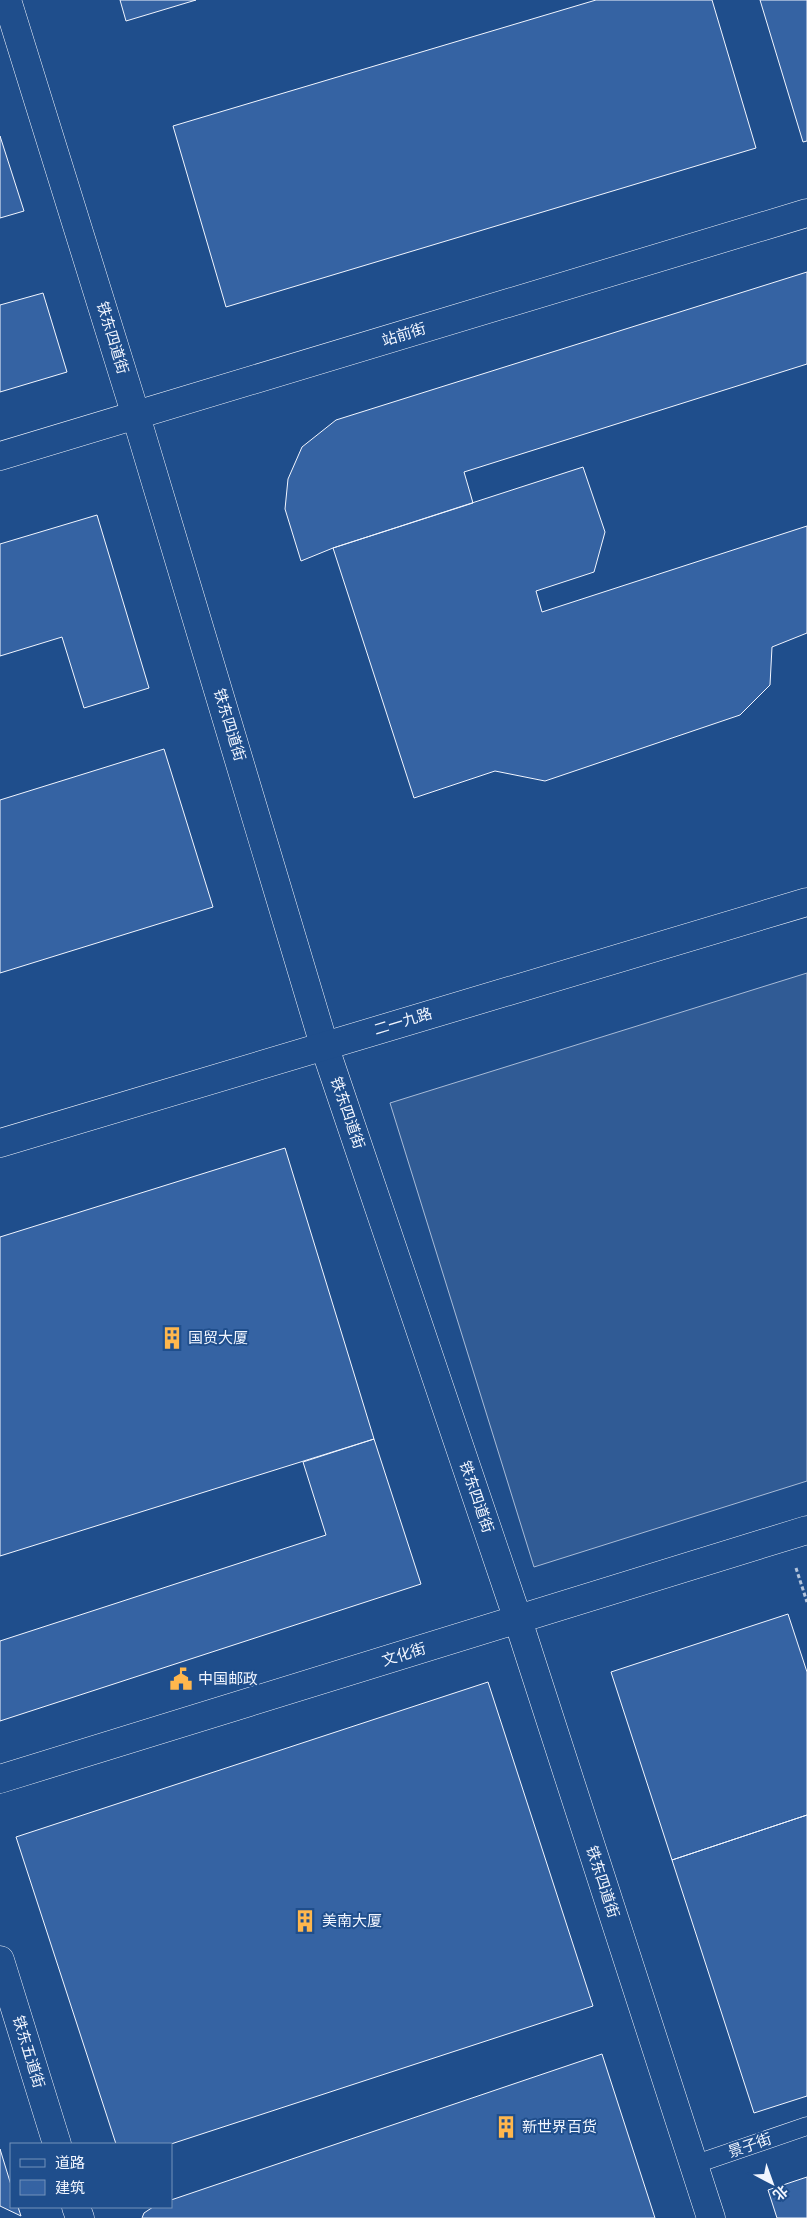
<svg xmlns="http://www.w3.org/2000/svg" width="807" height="2218" viewBox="0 0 807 2218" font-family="'Alegreya Sans','Noto Sans SC',sans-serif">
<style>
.built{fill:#305b95;stroke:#a8bbd7}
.building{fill:#3563a3;stroke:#f2f6ff}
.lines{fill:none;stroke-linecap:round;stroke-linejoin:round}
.service-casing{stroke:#f2f6ff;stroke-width:19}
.minor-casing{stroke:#f2f6ff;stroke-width:29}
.primary-casing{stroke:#f2f6ff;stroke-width:29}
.path{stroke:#b3c4dc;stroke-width:3;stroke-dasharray:4 2.5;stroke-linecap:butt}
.service{stroke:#1f4e8c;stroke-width:18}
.minor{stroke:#1f4e8c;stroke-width:28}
.primary{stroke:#1f4e8c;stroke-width:28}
.labels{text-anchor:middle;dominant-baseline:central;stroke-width:4;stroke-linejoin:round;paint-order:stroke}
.street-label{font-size:15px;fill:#f2f6ff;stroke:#1f4e8c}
.poi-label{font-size:15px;fill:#f2f6ff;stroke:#1f4e8c;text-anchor:start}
</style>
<rect width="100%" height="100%" fill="#1f4e8c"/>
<path class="built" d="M807,973V1481L534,1567L390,1103Z"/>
<path class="building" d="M120,0H196L126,21Z
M596,0H712L756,148L226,307L173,126Z
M760,0H807V141L803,142Z
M0,136L24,211L0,218Z
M807,272V364L464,472L473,503L333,548L301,561L285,509L288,479L302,447L336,420Z
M43,293L67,372L0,392V305Z
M583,467L605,532L594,572L536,591L542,612L807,526V633L772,647L770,685L740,715L545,781L495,771L414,798L333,548Z
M97,515L149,688L84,708L62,637L0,656V544Z
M164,749L213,907L0,973V800Z
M285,1148L374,1439L0,1556V1237Z
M374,1439L421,1584L0,1721V1641L326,1535L303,1462Z
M788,1614L807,1672V1815L672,1860L611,1672Z
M488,1682L593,2006L171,2144H116L16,1837Z
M807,1815V2096L754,2113L672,1860Z
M602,2054L655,2218H142L144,2213L153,2207H171V2200Z
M0,2149L11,2185V2207H18L21,2216L0,2206Z
M807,2177V2218H777L768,2190Z"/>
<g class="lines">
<defs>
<path id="service" d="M693,2165L807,2126"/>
<path id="minor" d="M7,0L136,416L324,1045L518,1620L711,2218
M0,456L807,213
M0,1779L807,1530
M0,1960L57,2144
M76,2207L80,2218"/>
<path id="primary" d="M0,1143L807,902"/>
</defs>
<use href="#service" class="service-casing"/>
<use href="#minor" class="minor-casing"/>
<use href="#primary" class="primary-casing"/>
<path class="path" d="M796,1568L807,1602"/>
<use href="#service" class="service"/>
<use href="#minor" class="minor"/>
<use href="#primary" class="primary"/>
</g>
<defs>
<symbol id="building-bare" viewBox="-9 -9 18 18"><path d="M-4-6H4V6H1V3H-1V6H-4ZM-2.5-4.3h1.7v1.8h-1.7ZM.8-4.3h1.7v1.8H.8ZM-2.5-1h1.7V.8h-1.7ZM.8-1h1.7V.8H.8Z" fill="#ffb74d" stroke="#1f4e8c" stroke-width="2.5" paint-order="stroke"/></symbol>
<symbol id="civic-bare" viewBox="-9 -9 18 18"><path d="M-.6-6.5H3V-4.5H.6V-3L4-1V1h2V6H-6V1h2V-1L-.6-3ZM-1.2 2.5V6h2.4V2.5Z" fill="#ffb74d" stroke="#1f4e8c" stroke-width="2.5" paint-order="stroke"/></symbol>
</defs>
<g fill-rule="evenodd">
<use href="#building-bare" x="156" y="1322" width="32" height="32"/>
<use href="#civic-bare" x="165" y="1663" width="32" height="32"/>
<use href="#building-bare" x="289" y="1905" width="32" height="32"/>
<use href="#building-bare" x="490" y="2111" width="32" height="32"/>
</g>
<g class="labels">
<g class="street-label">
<text transform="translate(404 335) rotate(-17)">站前街</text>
<text transform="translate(112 338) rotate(73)">铁东四道街</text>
<text transform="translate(229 725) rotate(73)">铁东四道街</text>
<text transform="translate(403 1022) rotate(-17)">二一九路</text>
<text transform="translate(347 1113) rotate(71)">铁东四道街</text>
<text transform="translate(476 1497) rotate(71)">铁东四道街</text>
<text transform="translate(404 1655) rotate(-17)">文化街</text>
<text transform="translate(602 1882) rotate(72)">铁东四道街</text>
<text transform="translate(28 2052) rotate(73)">铁东五道街</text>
<text transform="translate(750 2146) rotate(-19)">景子街</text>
</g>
<g class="poi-label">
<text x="188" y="1338">国贸大厦</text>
<text x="198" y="1679">中国邮政</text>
<text x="322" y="1921">美南大厦</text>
<text x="522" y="2127">新世界百货</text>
</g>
</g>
<rect x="10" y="2143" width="162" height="65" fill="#1f4e8c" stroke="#7391ba"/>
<rect x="20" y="2159" width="25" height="8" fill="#1f4e8c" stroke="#7391ba"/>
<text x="55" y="2168" font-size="15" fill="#f2f6ff">道路</text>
<rect x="20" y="2180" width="25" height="15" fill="#3563a3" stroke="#7391ba"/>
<text x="55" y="2193" font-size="15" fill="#f2f6ff">建筑</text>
<g transform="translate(772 2183) rotate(139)" stroke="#1f4e8c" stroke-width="4" paint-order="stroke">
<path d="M0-4L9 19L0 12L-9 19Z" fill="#f2f6ff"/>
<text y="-8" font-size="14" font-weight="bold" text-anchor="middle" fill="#f2f6ff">北</text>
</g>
</svg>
